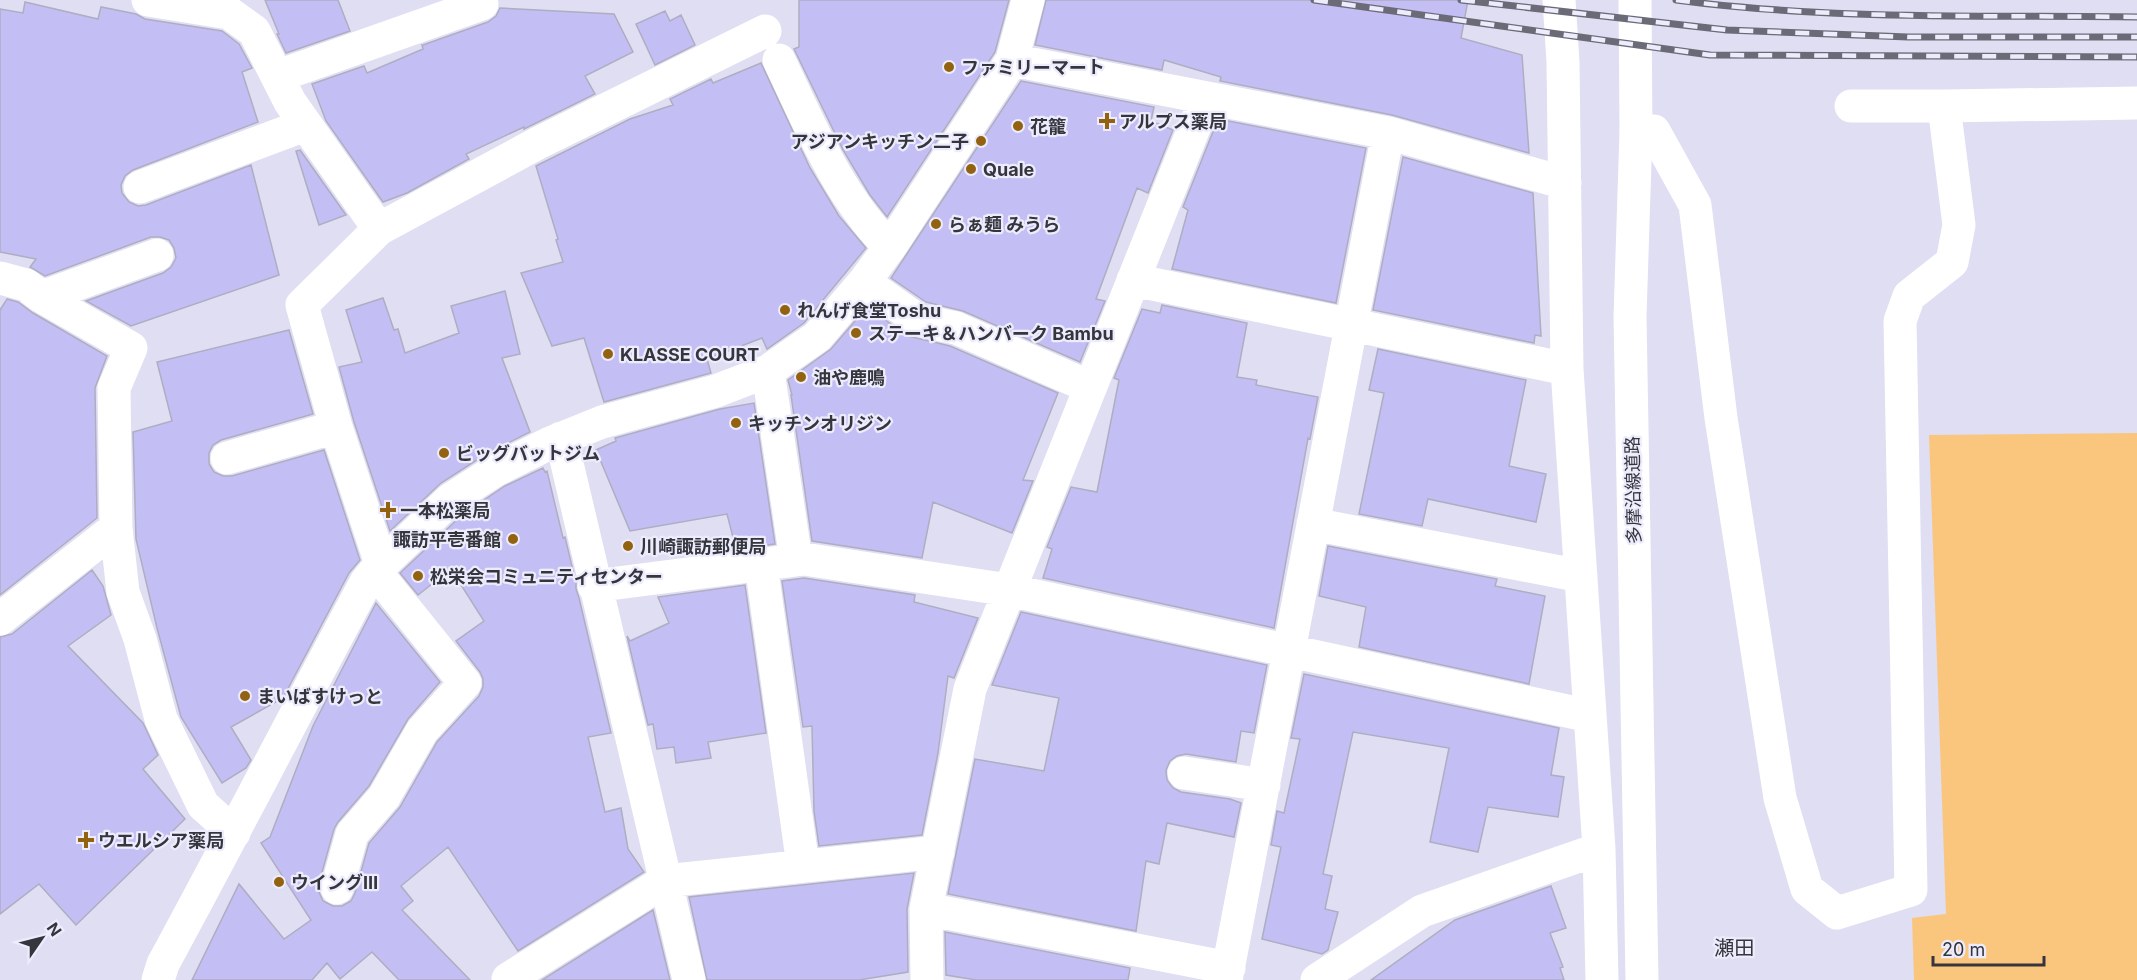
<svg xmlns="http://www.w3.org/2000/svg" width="2137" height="980" viewBox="0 0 2137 980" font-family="Inter,'Noto Sans JP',sans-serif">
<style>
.green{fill:#fac67e}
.building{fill:#c3bff4;stroke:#aeadc1;stroke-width:1.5}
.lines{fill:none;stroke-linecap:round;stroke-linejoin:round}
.minor{stroke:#fff;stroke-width:33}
.major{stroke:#fff;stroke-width:33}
.rail-casing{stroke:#6b6b77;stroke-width:7}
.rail{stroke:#ececfd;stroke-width:4.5;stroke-dasharray:14;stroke-linecap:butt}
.poi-dot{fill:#926210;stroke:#ececfd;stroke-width:2}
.labels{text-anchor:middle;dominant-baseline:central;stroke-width:4.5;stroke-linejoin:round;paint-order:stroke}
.poi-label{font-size:18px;font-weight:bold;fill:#35353d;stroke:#ececfd;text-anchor:start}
.street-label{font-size:18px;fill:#35353d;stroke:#ececfd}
.neighbourhood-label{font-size:20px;fill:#35353d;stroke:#ececfd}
</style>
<rect width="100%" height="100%" fill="#dfdef3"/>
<path class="green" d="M2137,433V980H1914L1912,918L1946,914L1929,435Z"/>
<path class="building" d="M265,0H338L350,31L286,53L277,34H279Z
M799,0H1009L995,52L887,217L870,195L843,150L794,49L799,47Z
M1046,0H1468L1461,38L1522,55L1529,153L1392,115L1220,81L1221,77L1164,60L1162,70L1035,45Z
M25,2L98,19L101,7L136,14L145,19L222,31L239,44L252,68L242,72L258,122L133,170L125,176L121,185L122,193L129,202L138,206L146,205L251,165L279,275L131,326L86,301L163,273L171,267L176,258L174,248L169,240L160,237H151L45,276L30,267L36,259L0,252V9L23,13Z
M500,8L614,14L633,52L585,76L595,94L524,129V127L466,154L469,159L407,193L383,202L326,121L312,84L364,66L367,73L423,49L422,45H423L488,22L496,16Z
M665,11L670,21L681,15L695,45L655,65L636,24Z
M761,63L810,168L839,216L866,248L804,323L767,349L762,338L707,359L711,373L604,402L584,338L552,346L521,273L563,262L556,240L558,239L536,166L630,119L673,105L670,99L711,79L713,83Z
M1021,81L1154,107L1151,121L1173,130L1148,193L1137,188L1096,299L1105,301L1080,362L963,311L926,302L891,278Z
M1218,119L1366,148L1336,303L1172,269L1188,210L1183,207Z
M300,150L346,215L319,225L296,151Z
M1403,157L1533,193L1541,336L1535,335L1534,343L1373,310Z
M505,291L520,354L502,358L530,432L486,454L441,483L390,531L354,422L339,367L362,362L346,310L383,298L394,330L398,329L405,353L459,333L451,306Z
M7,299L18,302L33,313L107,356L95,388L97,518L0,595V310Z
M1162,305L1247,323L1237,377L1257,380L1256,385L1318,397L1310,439L1308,438L1274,628L1043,578L1052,549L1047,547L1071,487L1097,492L1119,380L1114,378L1142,309L1160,313Z
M867,307L908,336L950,346L1058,393L1023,480L1033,481L1012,533L933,502L922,558L812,541L791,395H792L788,380L831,349Z
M289,330L313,414L221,440L213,445L209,453V464L214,472L223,476H232L324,450L360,560L349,573L283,698L231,727L251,760L246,768L222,783L181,717L157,628L136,539L133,432L172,421L157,362Z
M1378,349L1526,380L1509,466L1546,474L1536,522L1428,499L1422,526L1359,514L1384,393L1369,390Z
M754,403L775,544L736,549L727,514L630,531L596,450L616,441L615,438L720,409Z
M543,468L545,472L547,471L563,538L565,537L576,583V589L579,598L611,733L588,737L605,812L621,808L628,849L644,872L518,951L448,847L401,886L413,901L402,910L470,980H399L372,952L340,979L327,963L312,980H192L239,884L284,939L311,920L261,843L270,837L313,726L376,603L440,682L408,719L369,786L338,822L334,829L319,883V892L323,901L333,906H342L351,901L355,893L369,843L400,807L437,742L479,696L483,687V679L480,672L456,641L484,621L451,569L418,595L400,573L463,514L505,486Z
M1328,546L1497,579L1495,586L1545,596L1529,684L1359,647L1366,607L1319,596Z
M92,570L103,586L111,615L68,646L143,723L158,755L143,769L185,819L76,925L39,884L0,914V637L12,634Z
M804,578L915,595L914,602L978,618L954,678L948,676L938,753L922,835L819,846L814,811L812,726L803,727L782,581Z
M745,585L766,733L708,742L711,758L676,763L674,747L657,749L653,724L648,725L627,636L630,641L669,623L658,597Z
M1021,612L1267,665L1254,733L1241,731L1236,762L1186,754L1177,756L1170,761L1166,770L1167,780L1173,788L1181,792L1230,799L1241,803L1234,837L1167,823L1159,864L1146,861L1136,931L948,894L975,759L1044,771L1059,698L992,685Z
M1304,674L1559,728L1551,775L1564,777L1558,817L1488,807L1478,852L1430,842L1449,748L1353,732L1323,874L1332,876L1325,909L1338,912L1328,950L1322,954L1262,939L1281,847L1271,845L1277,811L1284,813L1300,739L1291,738Z
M914,873L907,909L908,972L859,980H707L689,897Z
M1551,886L1566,928L1550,933L1563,967L1560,968L1564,980H1371L1455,920Z
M653,910L670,980H542Z
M945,932L1130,968L1128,980H976L946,975Z"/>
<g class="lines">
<path class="minor" d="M148,0L229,13L254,31L290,102L379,229
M1559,0L1563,62L1567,369L1599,849L1602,980
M779,60C810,125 838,196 890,247
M1012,60L1388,133L1565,183
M278,76L482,4L481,0
M1851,106H1944
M1636,131H1654L1695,205L1721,418L1780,798L1807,889L1837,913L1911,890L1900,321L1909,296L1952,262L1959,225L1944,106L2137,103
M140,187L305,125
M0,278L26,285L42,297L131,348L114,388L116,528L123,592L140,639L161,719L203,805L234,833
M1133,280L1567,369
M864,282L918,320L956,328L1090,387
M42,297L157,255
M768,371L796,560
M561,438L689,980
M227,458L336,427
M1313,524L1581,576
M381,564L336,427L302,305L379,229L538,143L765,31
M761,564L803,866
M594,586L804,559L1009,590L1590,716
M0,619L116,528
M1184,773L1264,785
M337,888L352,834L384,797L422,731L465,683L375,571
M926,909L1229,968
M508,979L665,881L938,852
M158,980L163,964C232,837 298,709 366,582L375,571L451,499L496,470L550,443L602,422L716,391L768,371L817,337L864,282L890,247L1012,60L1028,0
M927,980L926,909L970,689L1206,98
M1226,980L1388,133
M1317,980L1422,911L1599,849"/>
<path class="major" d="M1635,0L1636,131L1630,317L1642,980"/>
<defs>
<path id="rail" d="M1314,0L1710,55L2137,57
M1461,0L1727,30L1908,37H2137
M1676,0C1828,20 1984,15 2137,17"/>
</defs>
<use href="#rail" class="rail-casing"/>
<use href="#rail" class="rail"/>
</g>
<g class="poi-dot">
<circle cx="949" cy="67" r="6"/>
<path d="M1104 112h6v6h6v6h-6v6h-6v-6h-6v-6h6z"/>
<circle cx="1018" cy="126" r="6"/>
<circle cx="981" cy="141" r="6"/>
<circle cx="971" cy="169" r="6"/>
<circle cx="936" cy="224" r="6"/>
<circle cx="785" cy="310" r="6"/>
<circle cx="856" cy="333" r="6"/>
<circle cx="608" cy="354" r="6"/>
<circle cx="801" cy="377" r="6"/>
<circle cx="736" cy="423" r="6"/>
<circle cx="444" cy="453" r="6"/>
<path d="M385 501h6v6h6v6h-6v6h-6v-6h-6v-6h6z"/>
<circle cx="513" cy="539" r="6"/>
<circle cx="628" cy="546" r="6"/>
<circle cx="418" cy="576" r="6"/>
<circle cx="245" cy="696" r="6"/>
<path d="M83 831h6v6h6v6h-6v6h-6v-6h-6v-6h6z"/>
<circle cx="279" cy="882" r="6"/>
</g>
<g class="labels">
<g class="poi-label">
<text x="961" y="67">ファミリーマート</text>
<text x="1119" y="121">アルプス薬局</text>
<text x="1030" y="126">花籠</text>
<text x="969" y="141" text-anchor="end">アジアンキッチン二子</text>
<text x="983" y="169">Quale</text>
<text x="948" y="224">らぁ麺 みうら</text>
<text x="797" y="310">れんげ食堂Toshu</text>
<text x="868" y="333">ステーキ＆ハンバーク Bambu</text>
<text x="620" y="354">KLASSE COURT</text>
<text x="813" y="377">油や鹿鳴</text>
<text x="748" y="423">キッチンオリジン</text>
<text x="456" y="453">ビッグバットジム</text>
<text x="400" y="510">一本松薬局</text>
<text x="501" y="539" text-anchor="end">諏訪平壱番館</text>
<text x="640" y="546">川崎諏訪郵便局</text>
<text x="430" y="576">松栄会コミュニティセンター</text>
<text x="257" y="696">まいばすけっと</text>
<text x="98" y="840">ウエルシア薬局</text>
<text x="291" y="882">ウイングⅢ</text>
</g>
<g class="street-label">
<text transform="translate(1633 490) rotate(-91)">多摩沿線道路</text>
</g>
<g class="neighbourhood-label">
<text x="1734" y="948">瀬田</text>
</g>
</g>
<g transform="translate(42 938) rotate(55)" stroke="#ececfd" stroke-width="4.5" paint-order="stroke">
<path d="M0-4.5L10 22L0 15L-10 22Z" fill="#35353d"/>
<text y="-9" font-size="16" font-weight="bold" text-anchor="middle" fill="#35353d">N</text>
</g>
<path d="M1933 956v9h111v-9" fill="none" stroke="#35353d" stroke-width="3"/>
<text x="1942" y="956" font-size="18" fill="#35353d" stroke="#ececfd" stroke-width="4.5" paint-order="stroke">20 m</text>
</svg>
